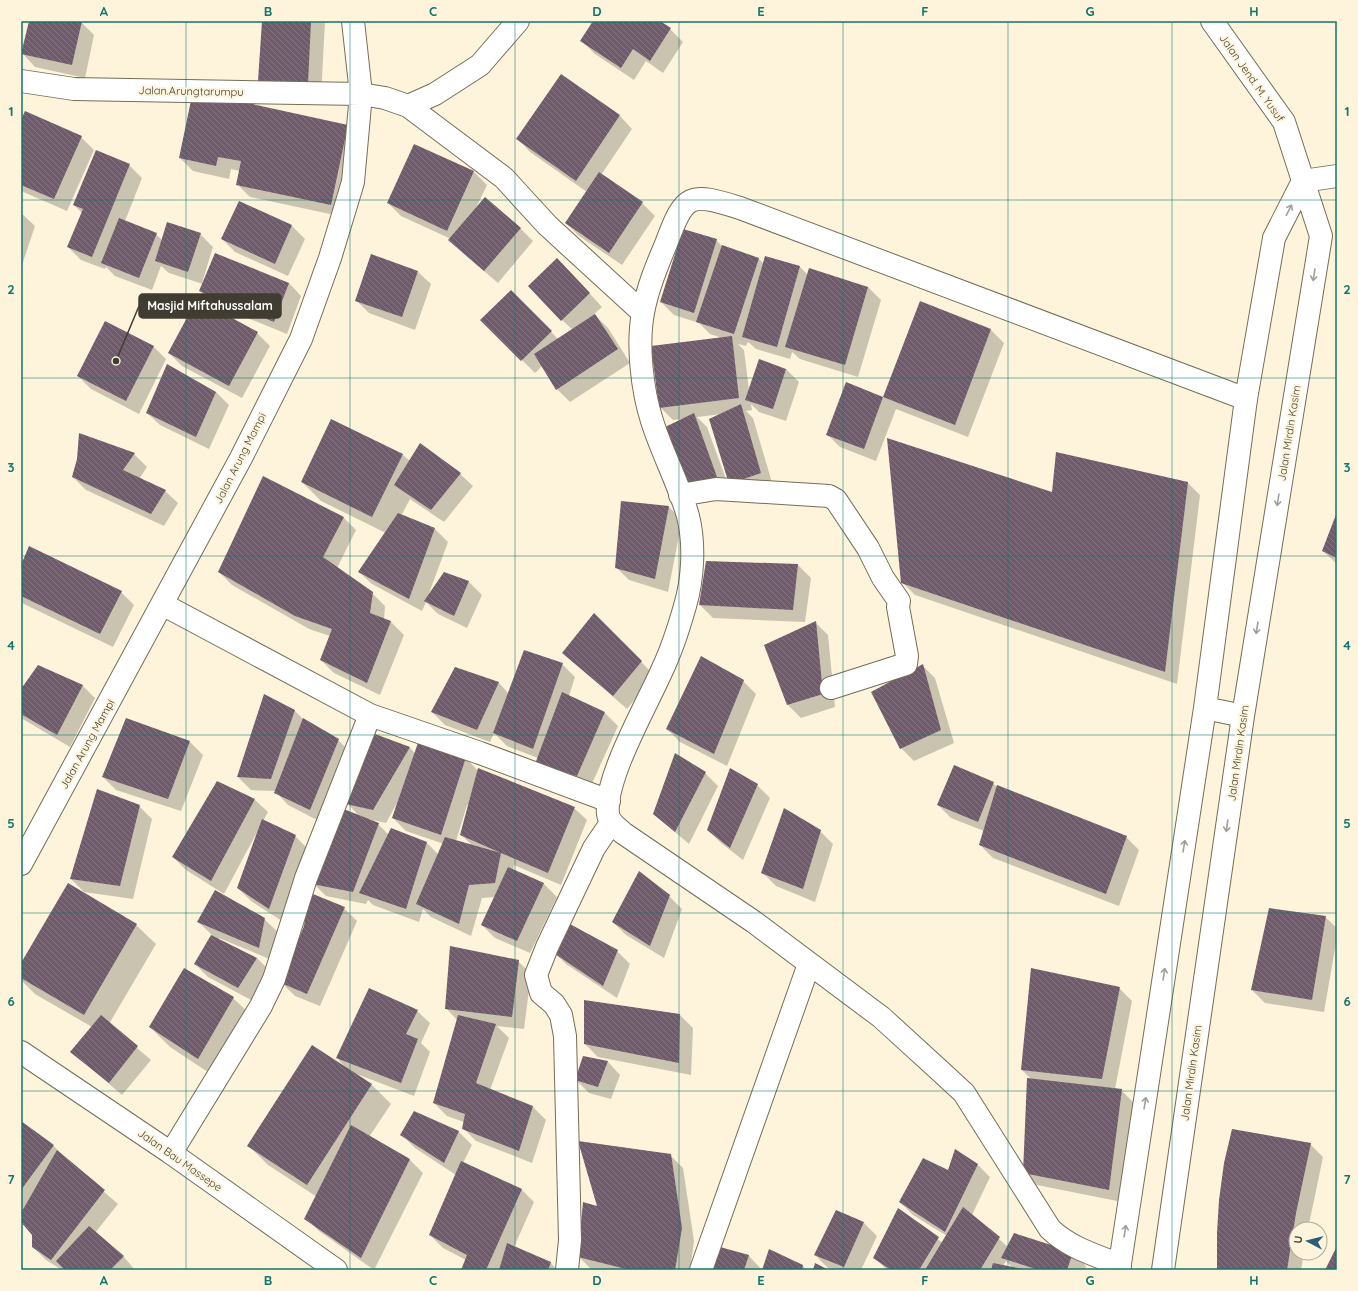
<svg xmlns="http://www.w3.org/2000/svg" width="1358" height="1291" viewBox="0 0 1358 1291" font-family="Quicksand,sans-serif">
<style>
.shadow{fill:#0003;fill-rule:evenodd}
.building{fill:url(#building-back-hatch)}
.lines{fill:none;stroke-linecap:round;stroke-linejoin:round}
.minor-casing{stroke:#756d57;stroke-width:24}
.highway-casing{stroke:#756d57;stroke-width:24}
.minor{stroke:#fff;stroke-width:22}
.highway{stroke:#fff;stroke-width:22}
.oneway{stroke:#a09e98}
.grid{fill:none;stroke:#0f766e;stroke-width:1;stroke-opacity:0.55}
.labels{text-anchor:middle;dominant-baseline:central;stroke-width:4;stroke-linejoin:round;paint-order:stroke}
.street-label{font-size:11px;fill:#403c32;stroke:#fdf4db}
.leader{fill:none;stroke:#403c32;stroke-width:1.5}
.callout-dot{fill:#403c32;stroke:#fdf4db;stroke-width:1.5}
.callout{fill:#403c32;stroke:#403c32;stroke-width:1.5}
.callout-label{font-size:12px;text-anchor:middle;font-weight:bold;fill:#fff}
.neatline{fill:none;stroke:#0f766e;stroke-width:1.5}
.grid-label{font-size:13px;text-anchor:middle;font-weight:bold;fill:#0f766e}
</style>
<defs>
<pattern id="building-back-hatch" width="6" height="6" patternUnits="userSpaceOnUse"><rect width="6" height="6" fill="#6f5b6b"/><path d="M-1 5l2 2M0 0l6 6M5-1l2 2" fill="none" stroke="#857581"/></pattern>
</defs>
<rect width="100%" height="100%" fill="#fdf4db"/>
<path class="shadow" d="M30,21L81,22L94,35L85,78L35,67L23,54Z
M263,21H325L321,97L272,94L259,81Z
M594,21H658L670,29L683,42L663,73L646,61L634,80L595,54L582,41Z
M561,76L620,116L632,129L601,175L642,203L655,216L622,265L579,236L566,223L587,192L530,152L518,139Z
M21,123L81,137L94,150L67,211L21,191Z
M348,126L344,217L250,197L237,184L240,171L231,169L229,179L193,171L180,158Z
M415,145L474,172L487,185L476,208L520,228L533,241L498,283L463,253L450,240L451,239L401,216L388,203Z
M129,165L142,178L125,221L156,234L162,240L200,234L213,247L202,283H289L301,296L287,334L213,304L200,291L203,284L169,273L161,266L152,290L115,276L106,267L105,269L81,260L68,247L82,213L74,205Z
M21,213L35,226L21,268Z
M292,226L305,239L288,276L235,252L222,239Z
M716,240L723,247L759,259L764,264L766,257L800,267L808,275L868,287L881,300L858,377L800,359L792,352L790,359L756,349L748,342L746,346L738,344L744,350L749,390L786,369L799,382L786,421L759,412L751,404L752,410L746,411L753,418L773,486L743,496L722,414L697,417L707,427L730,490L698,498L684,419L673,420L660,407L722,338L710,334L699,323L674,315L661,302Z
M418,272L431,284L415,330L369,313L356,300Z
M570,272L602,307L594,314L608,328L630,363L570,402L557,389L542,366L535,373L482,320L511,291L559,340L573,330L562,320Z
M921,303L991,330L1004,343L968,437L896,409L876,461L840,447L827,434L847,384L884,398Z
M257,333L270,346L242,398L182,366L169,353Z
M153,346L166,359L139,414L91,389L78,376Z
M216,392L229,405L209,449L160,425L147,413Z
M332,420L403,455L410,461L460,474L473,486L444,522L410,499L401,516L435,529L448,542L428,596L444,573L469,582L482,595L467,628L438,614L426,602L422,611L372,584L359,572L386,533L321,501L302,482Z
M80,435L134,454L147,467L139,479L165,491L178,503L164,526L86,490L73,477L78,459Z
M1187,482L1200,495L1177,684L915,595L902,582L1053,494Z
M622,502L669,507L682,520L668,592L629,580L616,567Z
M1337,515V564L1323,551Z
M343,517L356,530L337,568L372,593L385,606L384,620L391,622L404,635L380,695L334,673L321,660L330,636L309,629L232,585L219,572Z
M707,562L798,565L811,578L805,622L713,618L700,605Z
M21,568L121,592L134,605L113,647L24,604L21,601Z
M594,614L654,675L627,709L563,653Z
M815,622L828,635L835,707L801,718L788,705L765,645Z
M562,664L575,677L569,696L605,713L618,726L590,788L538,758L507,746L494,733L490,742L445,725L432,712L456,668L499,683L509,694Z
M923,666L935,678L954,743L914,761L901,748Z
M743,681L756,694L727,766L680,742L667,729Z
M82,685L95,698L70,747L21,718V691Z
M294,710L302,718L338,740L351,753L323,823L288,805L275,791L251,790L238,777Z
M126,719L190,742L203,755L181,811L116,790L103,777Z
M375,735L410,748L416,754L466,758L478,771L574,808L587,820L561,885L514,865L513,870L544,884L557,897L530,953L495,938L482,925L495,897L482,898L471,936L431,917L423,909L419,922L373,905L368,900L366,904L326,896L314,884L360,817L348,804ZM397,803L393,818L406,831L444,844L439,855L427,843L391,829L388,834L378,824L368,819L386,823ZM467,805L469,806L461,835L472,845L456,841Z
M705,773L718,786L689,844L654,814Z
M217,782L255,800L268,812L263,821L295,836L308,849L282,921L251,901L238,888L257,832L224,894L186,870L173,857Z
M993,783L996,786L1126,837L1139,850L1119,906L993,858L980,845L984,831L951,818L938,805Z
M757,785L770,798L743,860L721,843L708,830Z
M139,806L152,819L133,899L84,892L71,879Z
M820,831L833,844L815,902L776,886L763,873Z
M669,896L682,909L664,958L626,935L613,922Z
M344,908L357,921L320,1006L295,996L282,983L305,926Z
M1325,917L1337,928V937L1324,1012L1265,1003L1252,990Z
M264,919L278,932L272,960L219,938V940L257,958L270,971L251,1000L208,977L195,964L212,935L198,922Z
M136,925L156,944L109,1024L151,1060L122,1095L72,1052L92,1027L35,994L21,980V965Z
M553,951H617L630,964L617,998L566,964Z
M518,961L531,974L524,1029L497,1026L509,1038L490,1090L533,1107L546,1120L532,1163L476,1141L463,1128L464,1122L447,1116L434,1103L457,1020L446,1008Z
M1119,988L1132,1001L1115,1089L1121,1090L1134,1103L1122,1202L1037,1185L1024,1172L1031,1079L1022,1070Z
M233,998L253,1017L217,1078L170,1047L150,1027Z
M417,1011L430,1023L421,1043L430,1052L414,1096L354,1073L371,1084L391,1104L369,1137L410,1160L423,1173L374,1270L319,1231L306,1218L317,1197L268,1165L249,1146L346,1068L337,1058Z
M680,1015L693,1028L691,1075L598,1057L585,1044Z
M583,1057L608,1062L620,1075L611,1099L589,1093L576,1080Z
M414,1112L459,1132L472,1145L463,1163L521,1189L534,1202L514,1247L551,1263L557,1270H462L466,1260L443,1248L430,1235L456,1175L415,1148L402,1135Z
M21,1123L53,1145L66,1159L118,1204L95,1233L123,1256L135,1270H62L46,1260L33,1247V1235L21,1220Z
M1310,1144L1323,1157L1308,1229H1296V1253H1304L1301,1270H1218Z
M670,1155L683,1168L694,1241L690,1270H592L579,1257L599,1207Z
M977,1164L990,1177L972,1215L1008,1247L1073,1253L1086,1266L1085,1270H887L874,1257L898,1210L943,1243L947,1236L913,1215L900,1202L948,1171ZM1006,1261L1013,1268L1003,1266Z
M836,1211L864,1223L877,1236L861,1270H834L828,1268L815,1255Z
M720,1248L749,1256L762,1270H712Z
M770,1251L803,1266L807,1270H763Z"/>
<path class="building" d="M29,21H82L72,65L21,54Z
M262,21H311L308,84L258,81Z
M593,21H660L671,28L650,61L633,49L621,68L580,41Z
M561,74L620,115L576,181L516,139Z
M193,91L348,125L331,205L236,185L241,161L218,157L216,166L179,158Z
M25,111L82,136L54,199L21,185V120Z
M414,144L474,171L447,231L387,203Z
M96,150L130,164L92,257L67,247L83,209L73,205Z
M599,172L643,202L609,253L565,223Z
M485,197L521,228L484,271L448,240Z
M239,201L292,225L275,264L221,239Z
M119,218L157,233L139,278L101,263Z
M167,222L201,233L188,272L155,261Z
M683,229L717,239L694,313L660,302Z
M722,245L759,258L734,334L696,322Z
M215,253L289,283L274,322L199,291Z
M371,254L418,271L402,317L355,301Z
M765,256L800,266L777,347L742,337Z
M557,258L590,293L561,321L528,286Z
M809,268L868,287L845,365L785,347Z
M511,290L552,331L521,361L480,320Z
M197,299L258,332L229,386L168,353Z
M920,301L991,329L955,425L883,397Z
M595,314L618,349L556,390L534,354Z
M105,321L154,346L126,401L77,376Z
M732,336L739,398L659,408L651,346Z
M759,359L786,369L773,409L745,400Z
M167,364L216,392L196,437L146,413Z
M846,382L883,397L864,449L826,435Z
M741,404L761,473L729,484L709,419Z
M694,413L717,477L684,485L661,429Z
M331,419L403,454L372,517L301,482Z
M79,433L135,453L123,470L166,490L151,514L72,477L77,459Z
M887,438L1052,492L1056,452L1188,482L1165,672L901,583Z
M420,443L461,473L431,510L394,485Z
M263,476L344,517L323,557L373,592L370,613L391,621L367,683L320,660L332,629L295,616L218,572Z
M621,501L669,506L655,579L615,568Z
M1337,512V558L1322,551Z
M398,513L435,528L409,599L358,572Z
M29,546L122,591L100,634L21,596V565Z
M706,561L798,564L793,610L699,605Z
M444,572L469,581L454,616L424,601Z
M594,613L642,661L613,696L562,653Z
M816,621L823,694L787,705L764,645Z
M524,650L563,663L533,749L493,733Z
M701,656L744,680L714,754L666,729Z
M923,664L941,730L900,749L871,692Z
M38,665L83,685L57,735L21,714V689Z
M455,667L499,682L477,730L431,712Z
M562,692L605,712L577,776L535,764Z
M264,694L295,710L271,779L237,777Z
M126,718L190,741L168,799L102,777Z
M303,718L339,739L310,810L274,793Z
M375,734L410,747L373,810L346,804Z
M420,737L466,757L441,835L392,818Z
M675,753L706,772L675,832L653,814Z
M954,765L994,782L978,822L937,805Z
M478,768L575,807L548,873L501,853L495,883L469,885L459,924L416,904L445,837L501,853L460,835Z
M730,768L758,784L730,848L707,830Z
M217,781L255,799L211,881L172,857Z
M997,785L1127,836L1106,894L979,845Z
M97,789L140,805L120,886L70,879Z
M341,808L379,823L353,892L312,884Z
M784,808L821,830L803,889L761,873Z
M262,819L296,835L269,909L237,888Z
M391,828L427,842L406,909L359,893Z
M508,867L544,883L517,941L481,925Z
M639,871L670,895L650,946L612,922Z
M68,883L137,924L84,1015L21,978V963Z
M215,890L265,918L259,948L197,922Z
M308,892L345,907L307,994L281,983L304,926Z
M1269,908L1326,916L1312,1000L1251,990Z
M568,923L618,950L603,986L552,952Z
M211,935L257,958L238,988L194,964Z
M450,946L519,960L512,1017L445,1009Z
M184,968L234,997L198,1059L149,1027Z
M1031,968L1120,987L1102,1079L1021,1070Z
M369,988L418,1010L406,1034L418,1039L401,1083L336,1058Z
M584,1000L680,1014L679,1063L584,1044Z
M101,1015L138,1046L109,1083L70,1052Z
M458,1015L496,1024L476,1083L533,1106L519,1151L462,1129L465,1114L433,1103Z
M312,1045L372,1084L307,1185L247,1146Z
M583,1056L608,1061L598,1087L575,1080Z
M1027,1078L1122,1089L1109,1190L1023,1173Z
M414,1111L459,1131L444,1163L400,1135Z
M21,1121L54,1145L21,1190Z
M351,1125L410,1159L361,1258L304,1219Z
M1232,1129L1311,1143L1296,1213L1287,1270H1217V1233L1219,1200L1224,1163Z
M578,1141L671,1154L682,1228L675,1270H630L578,1257L583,1202L597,1206Z
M955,1149L978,1164L945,1232L899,1202L923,1158L948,1170Z
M57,1150L105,1190L51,1260L32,1247V1235L21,1222V1213Z
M461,1161L522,1189L486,1270H461L467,1255L429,1235Z
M963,1207L1000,1237L980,1270H925Z
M898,1208L939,1237L919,1270H891L873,1258Z
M836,1210L864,1222L844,1267L814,1255Z
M89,1226L124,1256L110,1270H65L56,1261Z
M1014,1233L1073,1252L1067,1270H1039L1001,1258Z
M507,1243L551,1262L548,1270H499Z
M1337,1246V1270H1325Z
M720,1247L749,1255L744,1270H711Z
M769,1249L803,1265L802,1270H762Z
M815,1263L829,1270H813Z
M993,1263L1023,1269V1270H991Z"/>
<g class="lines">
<defs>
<path id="minor" d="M21,81L74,89L361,94L385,98L408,106L504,178L547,225L643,313
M408,106L435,94L480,65L518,21
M1303,181L1337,176
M680,495L716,489L829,496L836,500L868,548L883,578L899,601L898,607L907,656L906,664L831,688
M162,604L370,715L480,753L609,801
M21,864L241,458L301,339L330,258L353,182L361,94L353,21
M171,1153L261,1006L274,979L306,878L370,715
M1120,1265C1095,1255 1070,1248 1050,1229L964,1093L938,1069L881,1017L754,922L623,833C617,827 609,823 608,814C604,778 648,703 663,668C672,649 679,627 685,606C693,579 695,544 688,516C679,484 662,453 652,421C642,390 637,344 643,313C647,289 657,265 666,244C685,193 689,192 740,208L1246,399
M567,1270L570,1240L565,1036L561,1015L554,1004L541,993L536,975L547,947L594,848L611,823
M701,1270L809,964"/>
<path id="highway" d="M1205,708L1243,716
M21,1052L171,1153L336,1270
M1119,1270L1205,708L1246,399L1274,238L1303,181
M1163,1270L1243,716L1321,236L1284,122L1212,21"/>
</defs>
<use href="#minor" class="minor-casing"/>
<use href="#highway" class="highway-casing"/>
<use href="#minor" class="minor"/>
<use href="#highway" class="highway"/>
</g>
<defs><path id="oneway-shaft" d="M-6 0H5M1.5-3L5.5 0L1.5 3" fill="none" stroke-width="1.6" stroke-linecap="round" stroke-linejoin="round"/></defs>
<g class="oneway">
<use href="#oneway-shaft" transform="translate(1289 210) rotate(-63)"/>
<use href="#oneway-shaft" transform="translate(1314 275) rotate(99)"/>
<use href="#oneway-shaft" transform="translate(1278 500) rotate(99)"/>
<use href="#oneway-shaft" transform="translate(1257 628) rotate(99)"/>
<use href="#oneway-shaft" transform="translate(1227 826) rotate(98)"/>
<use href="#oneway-shaft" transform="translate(1184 846) rotate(-81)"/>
<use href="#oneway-shaft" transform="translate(1164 974) rotate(-81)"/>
<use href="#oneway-shaft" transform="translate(1145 1103) rotate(-81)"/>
<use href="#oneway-shaft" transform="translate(1125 1231) rotate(-81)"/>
</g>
<path class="grid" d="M186,21V1270M350,21V1270M515,21V1270M679,21V1270M843,21V1270M1008,21V1270M1172,21V1270M21,200H1337M21,378H1337M21,556H1337M21,735H1337M21,913H1337M21,1091H1337"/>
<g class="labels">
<g class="street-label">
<text transform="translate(1252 78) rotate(55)">Jalan Jend. M. Yusuf</text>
<text transform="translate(191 91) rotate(1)">Jalan.Arungtarumpu</text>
<text transform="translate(1289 433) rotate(-81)">Jalan Mirdin Kasim</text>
<text transform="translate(240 458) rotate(-63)">Jalan Arung Mampi</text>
<text transform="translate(87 744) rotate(-61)">Jalan Arung Mampi</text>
<text transform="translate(1238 753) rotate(-82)">Jalan Mirdin Kasim</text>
<text transform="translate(1191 1073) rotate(-82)">Jalan Mirdin Kasim</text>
<text transform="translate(180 1160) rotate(35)">Jalan Bau Massepe</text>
</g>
</g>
<path class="leader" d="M116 361L139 306"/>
<circle class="callout-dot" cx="116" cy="361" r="4"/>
<rect class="callout" x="139" y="294" width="142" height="24" rx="4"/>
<g class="callout-label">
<text x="210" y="310">Masjid Miftahussalam</text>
</g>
<rect width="1358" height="1291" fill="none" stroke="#fdf4db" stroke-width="44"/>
<g transform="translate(1308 1241) rotate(277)"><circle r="19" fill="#fdf4db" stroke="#b1aa97"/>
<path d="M0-3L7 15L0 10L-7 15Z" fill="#2c5e7b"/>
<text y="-6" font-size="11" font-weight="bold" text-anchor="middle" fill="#403c32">U</text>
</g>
<rect x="22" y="22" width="1314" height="1247" class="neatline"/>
<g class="grid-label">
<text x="104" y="16">A</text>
<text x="268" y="16">B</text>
<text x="433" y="16">C</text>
<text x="597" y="16">D</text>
<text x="761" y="16">E</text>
<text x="925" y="16">F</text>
<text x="1090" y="16">G</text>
<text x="1254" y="16">H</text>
<text x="11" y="116">1</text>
<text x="1347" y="116">1</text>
<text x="11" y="294">2</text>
<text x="1347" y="294">2</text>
<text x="11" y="472">3</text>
<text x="1347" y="472">3</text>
<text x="11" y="650">4</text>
<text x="1347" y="650">4</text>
<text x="11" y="828">5</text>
<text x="1347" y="828">5</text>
<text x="11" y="1006">6</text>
<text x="1347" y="1006">6</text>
<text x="11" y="1184">7</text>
<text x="1347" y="1184">7</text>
<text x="104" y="1285">A</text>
<text x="268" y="1285">B</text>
<text x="433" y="1285">C</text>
<text x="597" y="1285">D</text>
<text x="761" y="1285">E</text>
<text x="925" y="1285">F</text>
<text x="1090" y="1285">G</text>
<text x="1254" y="1285">H</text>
</g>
</svg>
